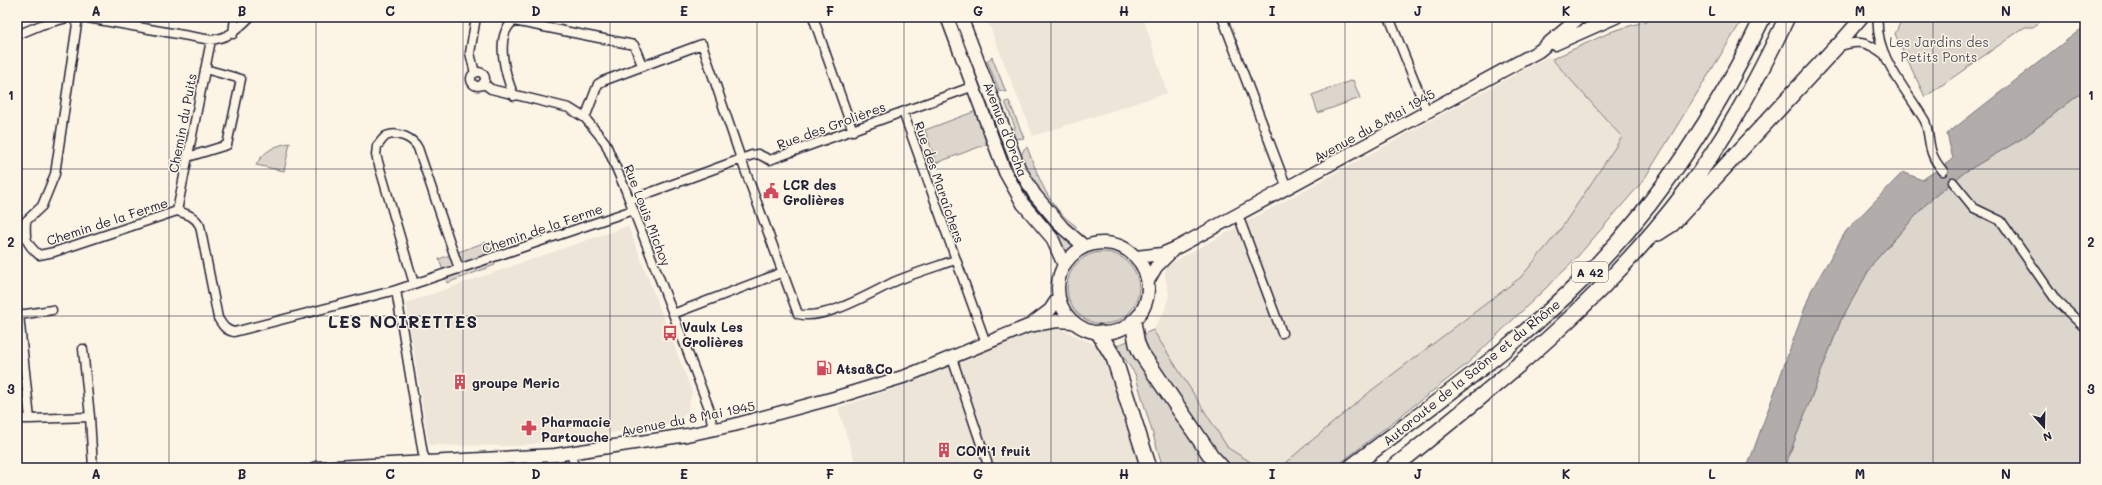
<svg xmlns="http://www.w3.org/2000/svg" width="2102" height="485" viewBox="0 0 2102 485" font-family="Mali,sans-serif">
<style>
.built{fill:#ece5d8}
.green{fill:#dcd6cc;stroke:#7f7c84}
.water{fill:#b2adab;stroke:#78757e}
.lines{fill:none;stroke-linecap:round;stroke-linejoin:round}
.street-casing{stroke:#22223b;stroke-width:11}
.secondary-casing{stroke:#22223b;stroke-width:15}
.highway-casing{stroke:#22223b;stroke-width:18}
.street{stroke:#fcf5e5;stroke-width:8}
.secondary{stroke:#fcf5e5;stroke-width:12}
.highway{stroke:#fcf5e5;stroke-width:15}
.grid{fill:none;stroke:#22223b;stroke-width:1;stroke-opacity:0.55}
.labels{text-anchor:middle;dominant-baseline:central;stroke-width:3;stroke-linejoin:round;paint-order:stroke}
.shield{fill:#fcf5e5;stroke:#63616e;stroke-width:1}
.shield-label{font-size:12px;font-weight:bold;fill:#22223b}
.park-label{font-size:13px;fill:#504f5f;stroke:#fcf5e5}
.street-label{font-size:13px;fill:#22223b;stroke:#fcf5e5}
.poi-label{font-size:13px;font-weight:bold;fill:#22223b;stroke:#fcf5e5;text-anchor:start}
.district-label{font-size:17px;font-weight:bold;letter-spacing:1px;fill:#22223b;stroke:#fcf5e5}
.neatline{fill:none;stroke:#22223b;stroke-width:1.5}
.grid-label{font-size:13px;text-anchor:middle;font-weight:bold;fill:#22223b}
</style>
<rect width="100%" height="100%" fill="#fcf5e5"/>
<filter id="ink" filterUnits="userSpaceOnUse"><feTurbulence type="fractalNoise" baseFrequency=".025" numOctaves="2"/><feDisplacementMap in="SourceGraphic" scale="8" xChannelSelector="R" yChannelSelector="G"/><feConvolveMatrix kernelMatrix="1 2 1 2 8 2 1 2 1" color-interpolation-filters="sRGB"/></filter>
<g filter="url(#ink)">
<path class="built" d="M986,17H1143L1167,93L1033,136Z
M1549,56L1622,137L1560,230L1521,277L1372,390L1279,468H1260L1228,448L1153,330L1165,310L1169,295L1165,276L1166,266Z
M628,226L692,392L687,413L674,424L517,446L429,445L406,303Z
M1052,325L1104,349L1145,468H857L838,408L899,387Z"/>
<path class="green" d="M1660,17H1744L1643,181L1572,263L1467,364L1334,468H1279L1372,390L1521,277L1560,230L1622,137L1552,59L1613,31Z
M1903,17H2046L2033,27H2025L1925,97L1895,34Z
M969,51L1025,190L1057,230L1073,243L1075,246L1064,252L1036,214L1015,180L965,52Z
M992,57L1006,92L999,90L987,61Z
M1353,80L1360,98L1318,113L1312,95Z
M2085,90V468H1784L1841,320L1873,263L1929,201L1965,172L2023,138Z
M1009,101L1024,138L1015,139L1012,135L1015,127L1005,102Z
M976,111L987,144L936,163L925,130Z
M290,143L284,171L256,165C264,151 275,145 290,143Z
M1027,147C1039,178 1048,207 1076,226L1075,233C1051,214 1032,186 1020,158L1024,149Z
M486,242L495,265L447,283L439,259Z
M1067 288a36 36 0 1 1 72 0a36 36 0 1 1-72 0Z
M1153,330L1228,448L1260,468H1163L1135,374L1116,346Z"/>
<path class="water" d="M2085,26V90L2023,138L1965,172L1929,201L1873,263L1841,320L1784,468H1747L1811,291L1846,231L1903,172L1922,180L1953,159L1947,134Z"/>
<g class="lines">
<defs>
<path id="street" d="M78,17L55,174L42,206L26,221C25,238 25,243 39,255L54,252L177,211C187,214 195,216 200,226L218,318C223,326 225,330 234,332L396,290L633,210
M82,17L211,40C229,38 238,29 250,17
M813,17L853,131
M1222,17L1287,188
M1389,17L1427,112
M1878,17C1874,55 1907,90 1925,121C1932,143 1926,151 1943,171
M233,34L235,17
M17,35L41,25L71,17
M1837,47C1858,40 1867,41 1885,55
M471 79a7 7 0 1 1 14 0a7 7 0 1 1-14 0Z
M475,73L470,53L476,17
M483,83L491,89L569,108L585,118L605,142L626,191L709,408L713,429
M514,96C506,77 493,35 514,21L634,45L642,65
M903,112L986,343
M585,118L598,84L603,81L702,44L741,159L798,314C826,321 872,292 896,281C915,273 935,267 955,260
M188,157L227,145L241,79L205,69
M1953,182L1974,208L2001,221L2056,300L2085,328
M630,200L752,155L758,154L770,160L775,158L974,86
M177,211L211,40
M1238,215L1282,333
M414,284L376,155L377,146C380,143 383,138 386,136C398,131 413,138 418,148L459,269
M396,290L423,454L427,462
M52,310L19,315L30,419L90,417L93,468
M673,314L783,272
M83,349L90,417
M952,358L989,468
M17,419H30
M572,454L574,468"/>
<path id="secondary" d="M947,17L1005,172L1023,204L1052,238L1064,265
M961,17L1019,168L1035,195L1063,228L1084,246
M1555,44L1616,17
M1836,47L1862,17
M1058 288a45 45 0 1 1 90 0a45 45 0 1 1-90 0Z
M1136,257L1162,254L1176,248L1539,51L1580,17
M1148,281L1156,267L1172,251
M1034,322L1050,310L1058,298
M316,468L555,455L687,435L734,425L834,398L906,376L1028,326L1057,321L1073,322"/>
<path id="highway" d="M1658,233L1672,224L1836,47
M1133,322L1137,344L1141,353L1211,456L1222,468
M1099,333L1114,358L1149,468
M1350,468C1428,408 1510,351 1580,282C1658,206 1716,115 1763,17
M1393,468C1500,382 1603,301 1686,191C1727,137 1758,78 1787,17"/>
</defs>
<use href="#street" class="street-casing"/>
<use href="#secondary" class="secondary-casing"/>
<use href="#highway" class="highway-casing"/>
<use href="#street" class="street"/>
<use href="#secondary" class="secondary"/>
<use href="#highway" class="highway"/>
</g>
</g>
<path class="grid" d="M169,17V468M316,17V468M463,17V468M610,17V468M757,17V468M904,17V468M1051,17V468M1198,17V468M1345,17V468M1492,17V468M1639,17V468M1786,17V468M1933,17V468M17,169H2085M17,316H2085"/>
<defs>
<symbol id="civic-bare" viewBox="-9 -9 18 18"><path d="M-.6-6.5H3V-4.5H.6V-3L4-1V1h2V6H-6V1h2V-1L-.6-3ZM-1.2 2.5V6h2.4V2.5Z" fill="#d1495b" stroke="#fcf5e5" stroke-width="2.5" paint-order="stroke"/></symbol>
<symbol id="bus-bare" viewBox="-9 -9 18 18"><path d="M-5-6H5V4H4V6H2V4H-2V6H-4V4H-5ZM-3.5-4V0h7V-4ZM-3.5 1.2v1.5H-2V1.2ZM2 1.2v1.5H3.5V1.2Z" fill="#d1495b" stroke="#fcf5e5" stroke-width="2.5" paint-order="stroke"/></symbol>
<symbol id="fuel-bare" viewBox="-9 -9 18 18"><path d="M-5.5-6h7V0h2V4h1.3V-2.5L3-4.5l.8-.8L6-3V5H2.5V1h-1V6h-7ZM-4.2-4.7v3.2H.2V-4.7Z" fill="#d1495b" stroke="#fcf5e5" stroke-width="2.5" paint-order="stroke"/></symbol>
<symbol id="building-bare" viewBox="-9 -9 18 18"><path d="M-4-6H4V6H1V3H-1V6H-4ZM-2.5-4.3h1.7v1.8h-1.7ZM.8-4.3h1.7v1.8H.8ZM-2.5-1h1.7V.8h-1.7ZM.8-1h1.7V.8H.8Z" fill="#d1495b" stroke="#fcf5e5" stroke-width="2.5" paint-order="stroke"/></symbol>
<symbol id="pharmacy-bare" viewBox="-9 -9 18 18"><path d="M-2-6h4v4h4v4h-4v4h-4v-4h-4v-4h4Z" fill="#d1495b" stroke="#fcf5e5" stroke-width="2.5" paint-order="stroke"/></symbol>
</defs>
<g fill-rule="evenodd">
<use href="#civic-bare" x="760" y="180" width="22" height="22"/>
<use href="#bus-bare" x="659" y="322" width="22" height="22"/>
<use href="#fuel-bare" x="813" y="357" width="22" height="22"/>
<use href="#building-bare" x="449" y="371" width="22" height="22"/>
<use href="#pharmacy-bare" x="518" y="417" width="22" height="22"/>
<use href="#building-bare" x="933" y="439" width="22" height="22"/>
</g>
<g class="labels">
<rect class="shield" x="1572" y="262" width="36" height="20" rx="3"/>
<g class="shield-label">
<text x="1590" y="272">A 42</text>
</g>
<g class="park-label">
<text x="1939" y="41">Les Jardins des<tspan x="1939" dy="15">Petits Ponts</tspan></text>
</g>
<g class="street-label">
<text transform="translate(182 123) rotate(-79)">Chemin du Puits</text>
<text transform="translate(831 125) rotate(-20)">Rue des Grolières</text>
<text transform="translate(1374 125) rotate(-29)">Avenue du 8 Mai 1945</text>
<text transform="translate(1006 129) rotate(69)">Avenue d'Orcha</text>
<text transform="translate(940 182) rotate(71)">Rue des Maraîchers</text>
<text transform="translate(648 215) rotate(69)">Rue Louis Michoy</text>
<text transform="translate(107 221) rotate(-18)">Chemin de la Ferme</text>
<text transform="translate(542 228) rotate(-19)">Chemin de la Ferme</text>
<text transform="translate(1471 372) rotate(-39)">Autoroute de la Saône et du Rhône</text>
<text transform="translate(688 418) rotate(-11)">Avenue du 8 Mai 1945</text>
</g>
<g class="poi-label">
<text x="783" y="184">LCR des<tspan x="783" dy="15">Grolières</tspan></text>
<text x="682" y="326">Vaulx Les<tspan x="682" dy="15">Grolières</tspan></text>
<text x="836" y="368">Atsa&amp;Co</text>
<text x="472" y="382">groupe Meric</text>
<text x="541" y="421">Pharmacie<tspan x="541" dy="15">Partouche</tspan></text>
<text x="956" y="450">COM'1 fruit</text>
</g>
<g class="district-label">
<text x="403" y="321">LES NOIRETTES</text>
</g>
</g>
<rect width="2102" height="485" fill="none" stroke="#fcf5e5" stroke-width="44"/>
<g transform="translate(2044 427) rotate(160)" stroke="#fcf5e5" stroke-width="3" paint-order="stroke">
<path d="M0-3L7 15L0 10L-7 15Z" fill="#22223b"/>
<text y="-6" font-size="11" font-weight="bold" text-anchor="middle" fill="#22223b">N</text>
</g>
<rect x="22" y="22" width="2058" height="441" class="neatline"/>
<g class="grid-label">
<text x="96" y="16">A</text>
<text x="242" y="16">B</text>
<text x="390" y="16">C</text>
<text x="536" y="16">D</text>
<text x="684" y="16">E</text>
<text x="830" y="16">F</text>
<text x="978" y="16">G</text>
<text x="1124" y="16">H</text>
<text x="1272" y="16">I</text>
<text x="1418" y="16">J</text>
<text x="1566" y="16">K</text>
<text x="1712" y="16">L</text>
<text x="1860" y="16">M</text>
<text x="2006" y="16">N</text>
<text x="11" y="100">1</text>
<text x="2091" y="100">1</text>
<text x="11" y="247">2</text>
<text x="2091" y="247">2</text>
<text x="11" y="394">3</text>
<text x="2091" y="394">3</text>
<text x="96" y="479">A</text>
<text x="242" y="479">B</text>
<text x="390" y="479">C</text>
<text x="536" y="479">D</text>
<text x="684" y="479">E</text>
<text x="830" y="479">F</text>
<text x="978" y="479">G</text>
<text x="1124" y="479">H</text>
<text x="1272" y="479">I</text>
<text x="1418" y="479">J</text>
<text x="1566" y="479">K</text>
<text x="1712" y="479">L</text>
<text x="1860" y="479">M</text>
<text x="2006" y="479">N</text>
</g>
</svg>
